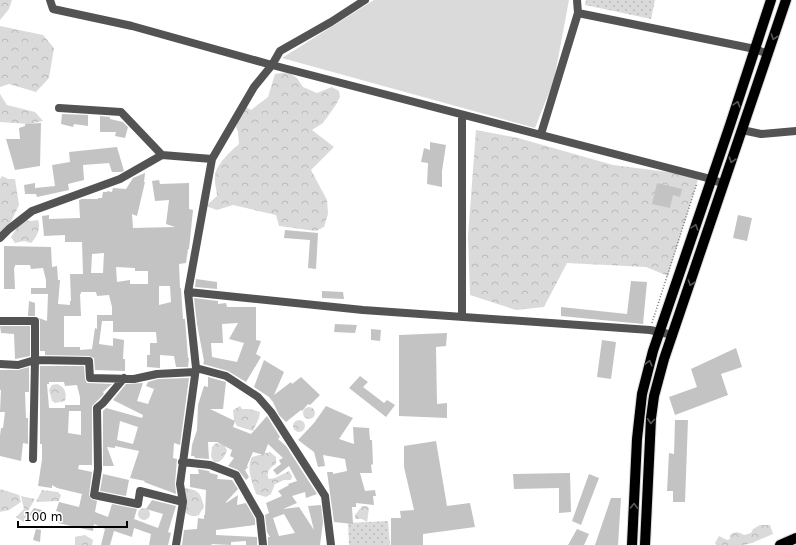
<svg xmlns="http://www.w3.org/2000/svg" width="796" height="545" viewBox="0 0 796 545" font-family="'DejaVu Sans',sans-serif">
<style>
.grass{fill:url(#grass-dots)}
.forest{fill:url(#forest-crowns)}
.park{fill:#dadada}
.building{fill:#c3c3c3;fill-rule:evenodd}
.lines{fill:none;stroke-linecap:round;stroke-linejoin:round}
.major-casing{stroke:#dbdbdb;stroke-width:12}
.path{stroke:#757575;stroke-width:1.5;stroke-dasharray:1 2;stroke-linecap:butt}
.minor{stroke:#535353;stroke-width:8}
.major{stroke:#000;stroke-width:10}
.oneway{stroke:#595959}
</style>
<defs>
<pattern id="grass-dots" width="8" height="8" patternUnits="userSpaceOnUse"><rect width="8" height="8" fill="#dadada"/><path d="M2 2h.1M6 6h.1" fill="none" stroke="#b9b9b9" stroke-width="1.8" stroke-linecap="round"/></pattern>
<pattern id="forest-crowns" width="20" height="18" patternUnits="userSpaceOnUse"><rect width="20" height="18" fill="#dadada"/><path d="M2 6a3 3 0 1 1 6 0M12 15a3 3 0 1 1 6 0" fill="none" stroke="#b9b9b9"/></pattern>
</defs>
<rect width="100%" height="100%" fill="#fff"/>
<path class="grass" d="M586,0H655L651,19L585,5Z
M388,521L390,545H349L348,523Z"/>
<path class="forest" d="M0,0H12L9,9L0,20Z
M0,26L43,35L54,48L49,78L36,92L9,84L0,87Z
M288,72L297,78L303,87L317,93L332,87L339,91L340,97L335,106L323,123L312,130L334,147L311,170L327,200L328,214L324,227L316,231L279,226L276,215L233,205L217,210L206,206L217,196C217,190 214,183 215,177C215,165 231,151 239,144L238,132L236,127L239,118L246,107L251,110L268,97L275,74Z
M0,94L7,105L35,112L43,121L29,124L0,122Z
M476,130L518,138L613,165L699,176L668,276L646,267L567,263L544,307L516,310L470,295L468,236Z
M2,176L8,179H15L19,205L6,232L0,233V179Z
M22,220L31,221L38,220C41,228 37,237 31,243L24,241L15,243L11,237Z
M57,384C65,387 67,393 65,401L55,403L52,401L49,390L52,385Z
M240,406L242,409H250L260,412L259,418L253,431L237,426L234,420L233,410Z
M303 413a6 6 0 1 1 12 0a6 6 0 1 1-12 0Z
M293 426a6 6 0 1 1 12 0a6 6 0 1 1-12 0Z
M216,443L224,445L227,450C225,456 221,465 213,461L211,456L212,447Z
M270,452L276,457V464C270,468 265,472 269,479L275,478L289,471L292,476L291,480H284L275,484L271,494L266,497L256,494C252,481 246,469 252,457Z
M186,488C199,491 200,492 204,506L199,515C189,519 183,511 177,503L180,491Z
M0,489L19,495L21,502L9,510L0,512Z
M42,490L58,492L61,495L59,501L36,502Z
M21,496L35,499L29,509L25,523L16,517L24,509Z
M362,506H366L369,508L367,522L362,519H355V515Z
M138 514a6 6 0 1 1 12 0a6 6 0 1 1-12 0Z
M760,525H770L773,534L752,543L744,545H716L715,543L719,536L727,540L730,539V535C736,531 738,532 744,535L751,533L753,529Z
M85,535L93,540L92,545H75V537Z"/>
<path class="park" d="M374,0H569L554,80L535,128L282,58Z"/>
<path class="building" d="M62,114L88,115V126L74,124L73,127L61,124Z
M100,116L110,117V119L123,122L128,127L125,138L115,136L116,132H100Z
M41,123L40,166L15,170L6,139H20L19,128L25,126V124Z
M430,142L446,145L442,171V187L427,184L428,163L421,162L424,148L430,150Z
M117,147L124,171L121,172H112L109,163L83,165L84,180L68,184L69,190L37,197L36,194H25L24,185L35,183V188L55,186L52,165L70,162L69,152Z
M145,173L144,182H145L137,216L132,214L133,228L175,227L166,224L169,200L155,201L152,181L159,180L160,184L189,183V209L193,210L189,249H188L186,263L179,264L180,288H181L183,319H185L188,358H189L188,367H176L174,356L160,355V368L147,367V355H150V343H157L156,332H113V321H102L99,344L113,346V338L124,340L123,359H125V371L95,370L94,358L89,356L45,355V351H40V321L39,318L47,321L48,294H31V288H46V280L43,268L31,269L30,265H15V267H14L15,289H4V246L51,247L52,267L57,266L58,280H60L58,304L70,305V301H71L70,274H83L82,242H65V235L44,236L42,216L49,215V219L80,218L79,200L82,199H98V198H102L103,192H107V191L112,192L113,188L126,189L133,178ZM104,253L103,273H91L92,254ZM116,267L135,268V271H148V284H130V280L117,282ZM159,286H170L171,302L159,305ZM81,292H96L97,296L109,295L112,307V315H97V329L95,328L92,349L80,350V347H64V316H81L80,294H81Z
M657,183L682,189L680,197L673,195L670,208L652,204Z
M738,215L752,218L747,241L733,238Z
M285,230L318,233L316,269L308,268L310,240L284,238Z
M196,279L217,282V289L195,287Z
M631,281L647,282L643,324L561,316V307L627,314Z
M322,291L343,292L344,299L322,298Z
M194,298L218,301V304L226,303L227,307H256V340L261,341L256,354L261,357L246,382L228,371L203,364L204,361L197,324ZM238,323L229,339L244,343L237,362L212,357L211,343H223L222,324Z
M29,301L35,303V316H28Z
M335,324L357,325L355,333L334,332Z
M0,326H30V356L15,359L14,334L1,333Z
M371,329L381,330L380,341L371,340Z
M447,333L446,346L436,347L437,404L447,403V418L399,416V335Z
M602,340L616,342L611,379L597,377Z
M736,348L742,367L721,374L728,395L675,415L669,397L697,387L691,369Z
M264,360L284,372L274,395L291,382L292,384L301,377L320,395L310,405L308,404L302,411L301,410L286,422L279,415L273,402L269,397L254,387Z
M40,366H84L85,379L87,383L112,384L103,392L104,394L92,406V465H79L78,469L92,472L89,495L91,499L97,501L95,512L108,517L112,504L137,509L134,519L158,528L163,514L146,509L152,500L176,506L168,532L171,533L168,545H149L151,534L134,528L132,537L114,531L110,545H101L105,529L94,524L93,531L58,523L62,513L56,511L59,502L79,507L82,494L57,488L52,485V488L38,486L42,459V444H40ZM49,382H64L65,386L77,385L80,397V405H65V408H49L47,384H49ZM69,411H81V435L68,433Z
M29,367V392H25L26,418H28V444L23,443L21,461L0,456V436L1,428H3L5,412H0L1,390H0V370H18Z
M360,376L368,382L363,387L384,403L387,400L395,405L386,417L349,388Z
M208,377L226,382L223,409H210L235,421L233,427L251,434L267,416L280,437L278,439L286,446L317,494L306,498L305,492L292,496L297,503L283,509L299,507L314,530L308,506L321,505L323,522L320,545H268V537H270L267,532L265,515L269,513L266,503L282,496L278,491L289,485L288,484L297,481L289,466L277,475L273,470L281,464L279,460L283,458L268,444L264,455L253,452L247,466L248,467L245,470L249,477L246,480L238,470L228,466L234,458L230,456L232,450L217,442H208L209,459L195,458L194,456H191L192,445L197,430L198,405L204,386L208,387ZM284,514L295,533L279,536L273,518Z
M189,378L180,445L174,443L173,458L177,459L175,483L176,494L144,482L145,481L130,478L139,451L115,446V448L107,447L114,466H103V411L106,408L142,418L143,415L113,400L126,384L143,383L137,401L148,404L154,389L146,386L148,382L158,379ZM120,421L138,427L133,444L117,440Z
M326,406L353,418L339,439L354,444L353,427L369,428L370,440H372L373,464L371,465L372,473H360L365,491L375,490L376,496H373L374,505L356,503V507H352L353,524L334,522L327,472H333V474L347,471L345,459L323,455L325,466L318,467L314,452L298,440L314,423Z
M675,420H688L685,502H673V491H667L669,453L674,454Z
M436,441L447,506L470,503L475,527L423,534V545H391V518H401L400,511L414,510L404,467V446Z
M198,469L209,471L210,473L218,475L217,479L232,480L238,489L226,502V503L238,495L237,505L246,503L255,519V525L216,530V535L257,537V545H246V541L231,542V545L211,544L212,545H182L184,530L197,529L198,518L204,519V515H205L206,490L190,487V474H199Z
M570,473L571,512L559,513V488L514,489L513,474Z
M103,474L129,480L126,496L100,491Z
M589,474L599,478L581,525L572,521Z
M611,498H621L618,545H595Z
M34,508L42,510V519L29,515Z
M36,529L41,530L40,542L33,540Z
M577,529L589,534L584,545H568Z"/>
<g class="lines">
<defs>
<path id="major" d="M632,545L637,439L642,394L653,351L730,125L771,0
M645,545L651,418L654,396L664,359L786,0
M780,545L796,538"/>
</defs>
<use href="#major" class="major-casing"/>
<path class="path" d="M652,323L697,183"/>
<path class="minor" d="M50,0L53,9L132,26L272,65L280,51L331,22L365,0
M578,13L755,49L768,54
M59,108L121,112L162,155
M742,130L761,134L796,131
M541,134L578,13L577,0
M0,238L9,229L32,211L120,179L162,155L212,159
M188,292L363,310L650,330L673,335
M462,317V119
M0,321H35V360L89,361L90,378L134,379L157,374L195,372
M0,364L18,365L35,360L33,459
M196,368L226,376L258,397L271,412L325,496L331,545
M124,378L103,403L97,408L98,469L94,495L138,504L140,491L183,502
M182,462L210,465L236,475L260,517L263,545
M176,545L183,502L180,484L196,368L188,292L212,159L254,87L272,65L711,179L724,184"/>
<use href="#major" class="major"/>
</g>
<defs><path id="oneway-chevron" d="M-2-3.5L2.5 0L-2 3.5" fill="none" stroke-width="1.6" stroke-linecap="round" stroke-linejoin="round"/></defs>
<g class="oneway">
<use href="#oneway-chevron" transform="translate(774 37) rotate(109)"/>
<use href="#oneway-chevron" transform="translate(737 104) rotate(-72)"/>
<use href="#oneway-chevron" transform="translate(732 160) rotate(108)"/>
<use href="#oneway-chevron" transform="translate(695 227) rotate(-72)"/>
<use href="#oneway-chevron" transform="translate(691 283) rotate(109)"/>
<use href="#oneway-chevron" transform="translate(649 363) rotate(-76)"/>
<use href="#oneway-chevron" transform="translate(651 421) rotate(94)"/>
<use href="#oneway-chevron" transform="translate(634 506) rotate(-88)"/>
</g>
<path d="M18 521v6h109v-6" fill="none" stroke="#000000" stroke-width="2"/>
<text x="24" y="521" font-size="12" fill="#000000" stroke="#ffffff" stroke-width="3" paint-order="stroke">100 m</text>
</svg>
